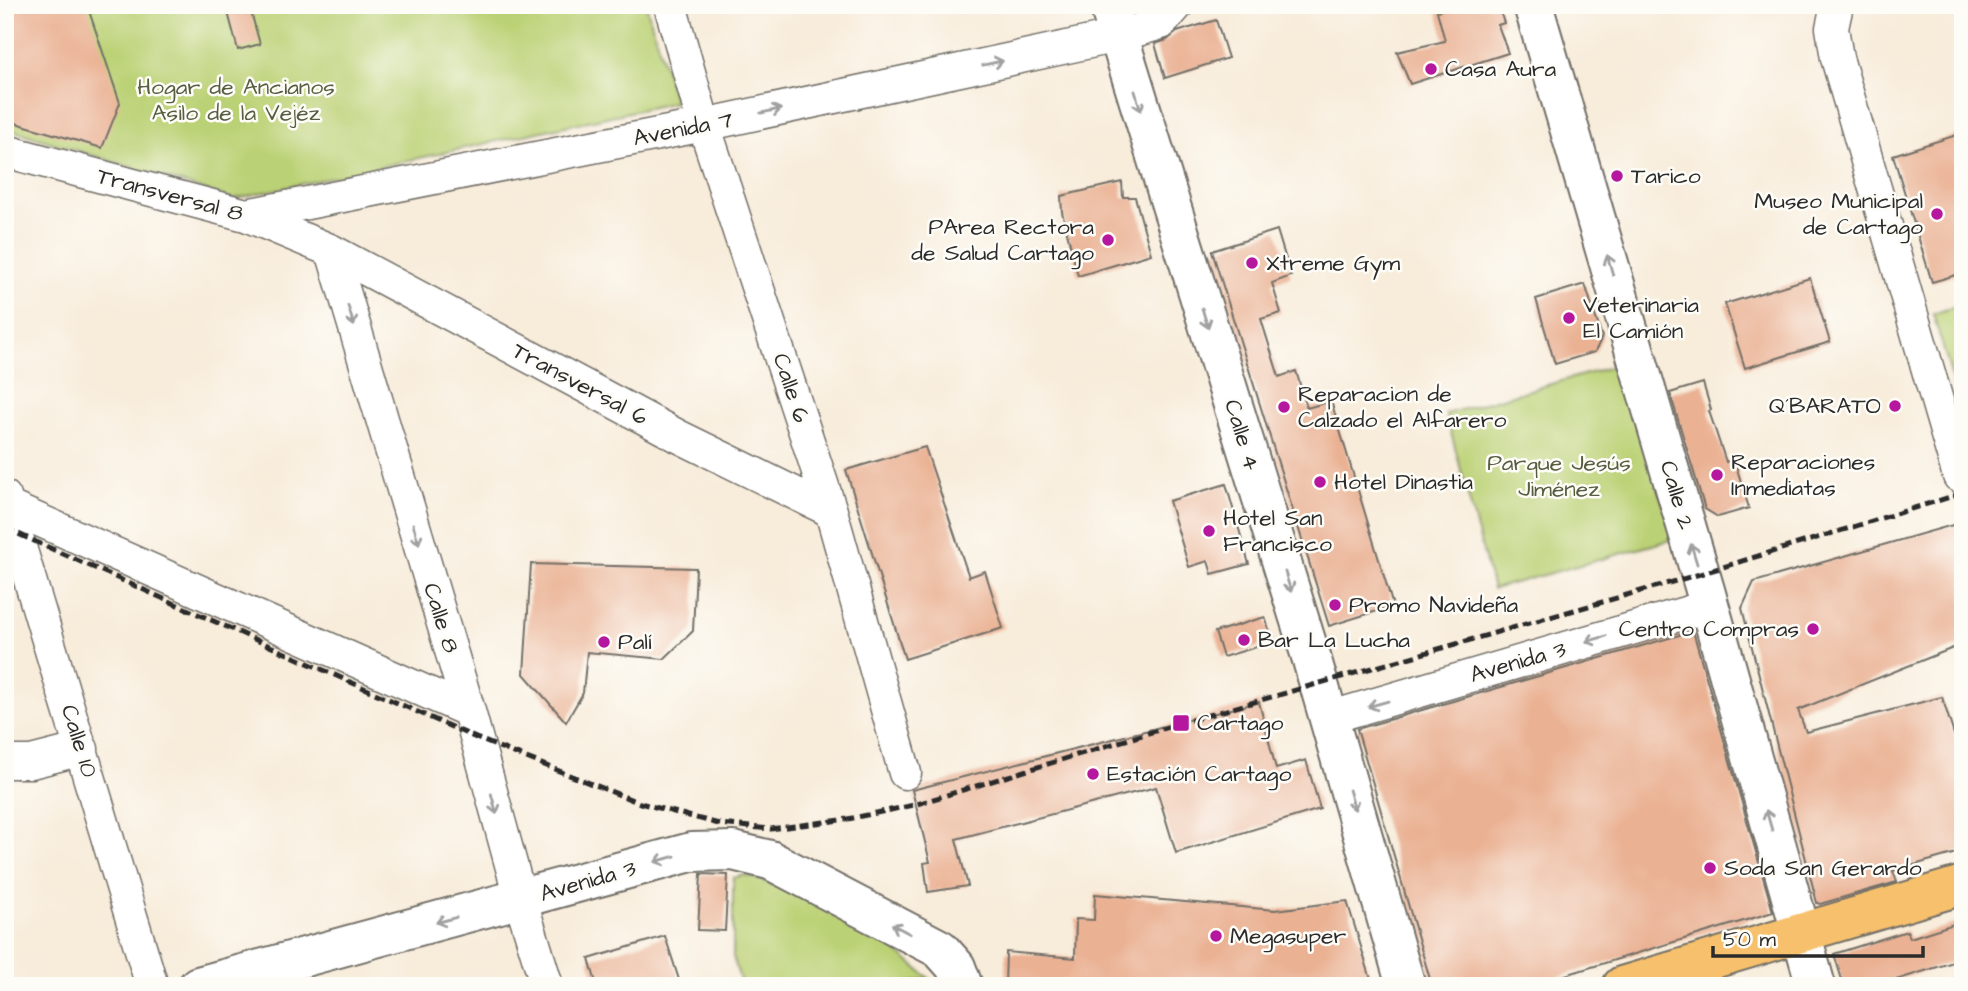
<svg xmlns="http://www.w3.org/2000/svg" width="1968" height="991" viewBox="0 0 1968 991" font-family="'Architects Daughter',sans-serif">
<style>
.green{fill:#bbd175;stroke:#737e50;stroke-width:2}
.building{fill:#eab193}
.lines{fill:none;stroke-linecap:round;stroke-linejoin:round}
.minor-casing{stroke:#736f68;stroke-width:35}
.tertiary-casing{stroke:#736f68;stroke-width:42}
.primary-casing{stroke:#736f68;stroke-width:42}
.minor{stroke:#fff;stroke-width:32}
.tertiary{stroke:#fff;stroke-width:38}
.primary{stroke:#f7c06c;stroke-width:38}
.rail{stroke:#2b2b2b;stroke-width:5;stroke-dasharray:10 5;stroke-linecap:butt}
.oneway{stroke:#a0a0a0}
.poi-dot{fill:#b5179e;stroke:#fdfcf7;stroke-width:2.5}
.labels{text-anchor:middle;dominant-baseline:central;stroke-width:5;stroke-linejoin:round;paint-order:stroke}
.poi-label{font-size:23px;fill:#2b2b2b;stroke:#fdfcf7;text-anchor:start}
.park-label{font-size:23px;fill:#565d41;stroke:#fdfcf7}
.street-label{font-size:23px;fill:#2b2b2b;stroke:#fdfcf7}
</style>
<rect width="100%" height="100%" fill="#fdfcf7"/>
<filter id="ink" filterUnits="userSpaceOnUse"><feTurbulence type="fractalNoise" baseFrequency=".0143" numOctaves="2"/><feDisplacementMap in="SourceGraphic" scale="14" xChannelSelector="R" yChannelSelector="G"/><feConvolveMatrix kernelMatrix="1 2 1 2 8 2 1 2 1" color-interpolation-filters="sRGB"/></filter>
<filter id="wash" filterUnits="userSpaceOnUse"><feTurbulence type="fractalNoise" baseFrequency=".00686" numOctaves="4" result="noise"/><feDisplacementMap in="SourceGraphic" scale="28" xChannelSelector="R" yChannelSelector="G"/><feGaussianBlur stdDeviation="1.57" result="paint"/><feColorMatrix in="noise" values="0 0 0 0 0 0 0 0 0 0 0 0 0 0 0 0 0 1.4 0 .05"/><feComposite in="paint" operator="in"/></filter>
<g filter="url(#wash)">
<rect width="100%" height="100%" fill="#f8ecda"/>
<path class="green" d="M5,5H646L675,102L233,199L5,128Z
M1963,304V414L1933,314Z
M1621,364L1674,539L1493,589L1446,414Z
M744,875C787,887 839,914 878,937C896,949 912,965 929,978L900,986H742L733,957V878Z"/>
<g id="blocks">
<path class="building" d="M5,5H87L120,103L102,148L5,120Z
M226,5H249L260,44L238,50Z
M1458,5H1498L1504,23L1498,25L1508,53L1410,84L1397,52L1445,41L1437,11Z
M1216,20L1228,58L1165,78L1155,44L1167,40L1177,32Z
M1963,133V273L1932,282L1893,155Z
M1122,182L1123,197H1135L1151,254L1078,276L1062,212L1061,196Z
M1277,230L1291,276L1272,283L1281,313L1261,319L1279,377L1296,371L1307,408L1331,401L1393,606L1329,626L1212,251Z
M1810,278L1830,342L1745,368L1725,304Z
M1585,284L1602,337L1595,352L1555,364L1536,299Z
M1703,383L1711,410L1709,411L1726,462L1734,459L1749,508L1718,517L1705,509L1670,393Z
M925,447L969,577L985,571L1003,628L905,659L846,470Z
M1226,484L1249,564L1212,574L1208,561L1189,567L1169,501Z
M1963,522V644L1798,710L1806,732L1942,697L1958,747L1963,746V851L1893,871L1897,882L1820,904L1817,903L1742,608L1754,582Z
M531,564L696,568L693,631L664,659L587,652L583,693L566,722L524,674Z
M1265,617L1273,642L1223,657L1215,632Z
M1693,631L1773,912L1529,986H1432L1357,729Z
M1259,702L1276,769L1306,760L1320,809L1176,853L1156,787L956,839L968,886L928,892L924,863L930,862L912,790Z
M701,874L728,875L725,931L698,930Z
M1095,894L1275,910L1347,901L1373,986H1005L1006,952L1075,958L1076,919L1094,920Z
M1963,921V959L1877,986H1844L1834,954L1907,931L1910,938Z
M665,936L681,986H597L589,959Z"/>
</g>
</g>
<g filter="url(#ink)">
<use href="#blocks" fill-opacity="0" stroke="#736f68" stroke-width="2"/>
<g class="lines">
<defs>
<path id="minor" d="M670,5L704,125L831,511L905,773
M1837,5L1832,28L1837,58L1959,476
M5,151L246,215L332,251L678,436L831,511
M246,215L704,125L1118,36L1161,23L1177,5
M332,251L469,711L523,908L547,986
M5,497L152,986
M5,505L469,711
M1328,718L1709,606
M5,762H31L82,749"/>
<path id="tertiary" d="M1109,5L1312,660L1406,986
M1533,5L1705,590L1816,986
M198,986L691,852L733,851L770,860L940,949L956,967L963,986"/>
<path id="primary" d="M1622,986L1963,885"/>
</defs>
<use href="#minor" class="minor-casing"/>
<use href="#tertiary" class="tertiary-casing"/>
<use href="#primary" class="primary-casing"/>
<use href="#minor" class="minor"/>
<use href="#tertiary" class="tertiary"/>
<use href="#primary" class="primary"/>
<path class="rail" d="M5,528L476,738L640,803L719,824L771,829L848,819L914,805L1181,723L1700,574L1963,493"/>
</g>
<defs><path id="oneway-shaft" d="M-6 0H5M1.5-3L5.5 0L1.5 3" fill="none" stroke-width="1.6" stroke-linecap="round" stroke-linejoin="round" transform="scale(1.75)"/></defs>
<g class="oneway">
<use href="#oneway-shaft" transform="translate(993 63) rotate(-12)"/>
<use href="#oneway-shaft" transform="translate(1138 101) rotate(73)"/>
<use href="#oneway-shaft" transform="translate(771 111) rotate(-12)"/>
<use href="#oneway-shaft" transform="translate(1610 265) rotate(-106)"/>
<use href="#oneway-shaft" transform="translate(351 316) rotate(73)"/>
<use href="#oneway-shaft" transform="translate(1205 318) rotate(73)"/>
<use href="#oneway-shaft" transform="translate(416 534) rotate(73)"/>
<use href="#oneway-shaft" transform="translate(1694 554) rotate(-107)"/>
<use href="#oneway-shaft" transform="translate(1288 582) rotate(73)"/>
<use href="#oneway-shaft" transform="translate(1596 639) rotate(164)"/>
<use href="#oneway-shaft" transform="translate(1378 704) rotate(164)"/>
<use href="#oneway-shaft" transform="translate(1352 800) rotate(74)"/>
<use href="#oneway-shaft" transform="translate(494 804) rotate(75)"/>
<use href="#oneway-shaft" transform="translate(1769 820) rotate(-106)"/>
<use href="#oneway-shaft" transform="translate(665 859) rotate(164)"/>
<use href="#oneway-shaft" transform="translate(446 920) rotate(165)"/>
<use href="#oneway-shaft" transform="translate(901 929) rotate(-152)"/>
</g>
</g>
<g class="poi-dot">
<circle cx="1431" cy="69" r="7"/>
<circle cx="1617" cy="176" r="7"/>
<circle cx="1937" cy="214" r="7"/>
<circle cx="1108" cy="240" r="7"/>
<circle cx="1252" cy="263" r="7"/>
<circle cx="1569" cy="318" r="7"/>
<circle cx="1895" cy="406" r="7"/>
<circle cx="1284" cy="407" r="7"/>
<circle cx="1717" cy="475" r="7"/>
<circle cx="1320" cy="482" r="7"/>
<circle cx="1209" cy="531" r="7"/>
<circle cx="1335" cy="605" r="7"/>
<circle cx="1813" cy="629" r="7"/>
<circle cx="1244" cy="640" r="7"/>
<circle cx="604" cy="642" r="7"/>
<rect x="1172" y="714" width="18" height="18" rx="3.5"/>
<circle cx="1093" cy="774" r="7"/>
<circle cx="1710" cy="868" r="7"/>
<circle cx="1216" cy="936" r="7"/>
</g>
<g class="labels">
<g class="poi-label">
<text x="1445" y="69">Casa Aura</text>
<text x="1631" y="176">Tarico</text>
<text x="1923" y="201" text-anchor="end">Museo Municipal<tspan x="1923" dy="26">de Cartago</tspan></text>
<text x="1094" y="227" text-anchor="end">PArea Rectora<tspan x="1094" dy="26">de Salud Cartago</tspan></text>
<text x="1266" y="263">Xtreme Gym</text>
<text x="1583" y="305">Veterinaria<tspan x="1583" dy="26">El Camión</tspan></text>
<text x="1298" y="394">Reparacion de<tspan x="1298" dy="26">Calzado el Alfarero</tspan></text>
<text x="1881" y="406" text-anchor="end">Q´BARATO</text>
<text x="1731" y="462">Reparaciones<tspan x="1731" dy="26">Inmediatas</tspan></text>
<text x="1334" y="482">Hotel Dinastia</text>
<text x="1223" y="518">Hotel San<tspan x="1223" dy="26">Francisco</tspan></text>
<text x="1349" y="605">Promo Navideña</text>
<text x="1799" y="629" text-anchor="end">Centro Compras</text>
<text x="1258" y="640">Bar La Lucha</text>
<text x="618" y="642">Palí</text>
<text x="1197" y="723">Cartago</text>
<text x="1107" y="774">Estación Cartago</text>
<text x="1724" y="868">Soda San Gerardo</text>
<text x="1230" y="936">Megasuper</text>
</g>
<g class="park-label">
<text x="236" y="87">Hogar de Ancianos<tspan x="236" dy="26">Asilo de la Vejéz</tspan></text>
<text x="1559" y="463">Parque Jesús<tspan x="1559" dy="26">Jiménez</tspan></text>
</g>
<g class="street-label">
<text transform="translate(683 129) rotate(-11)">Avenida 7</text>
<text transform="translate(170 195) rotate(15)">Transversal 8</text>
<text transform="translate(580 384) rotate(28)">Transversal 6</text>
<text transform="translate(791 388) rotate(72)">Calle 6</text>
<text transform="translate(1242 435) rotate(73)">Calle 4</text>
<text transform="translate(1677 495) rotate(74)">Calle 2</text>
<text transform="translate(441 618) rotate(73)">Calle 8</text>
<text transform="translate(1518 662) rotate(-16)">Avenida 3</text>
<text transform="translate(79 741) rotate(73)">Calle 10</text>
<text transform="translate(588 881) rotate(-16)">Avenida 3</text>
</g>
</g>
<rect width="1968" height="991" fill="none" stroke="#fdfcf7" stroke-width="28"/>
<path d="M1713 946v10h210v-10" fill="none" stroke="#2b2b2b" stroke-width="3.5"/>
<text x="1723" y="946" font-size="21" fill="#2b2b2b" stroke="#fdfcf7" stroke-width="5" paint-order="stroke">50 m</text>
</svg>
